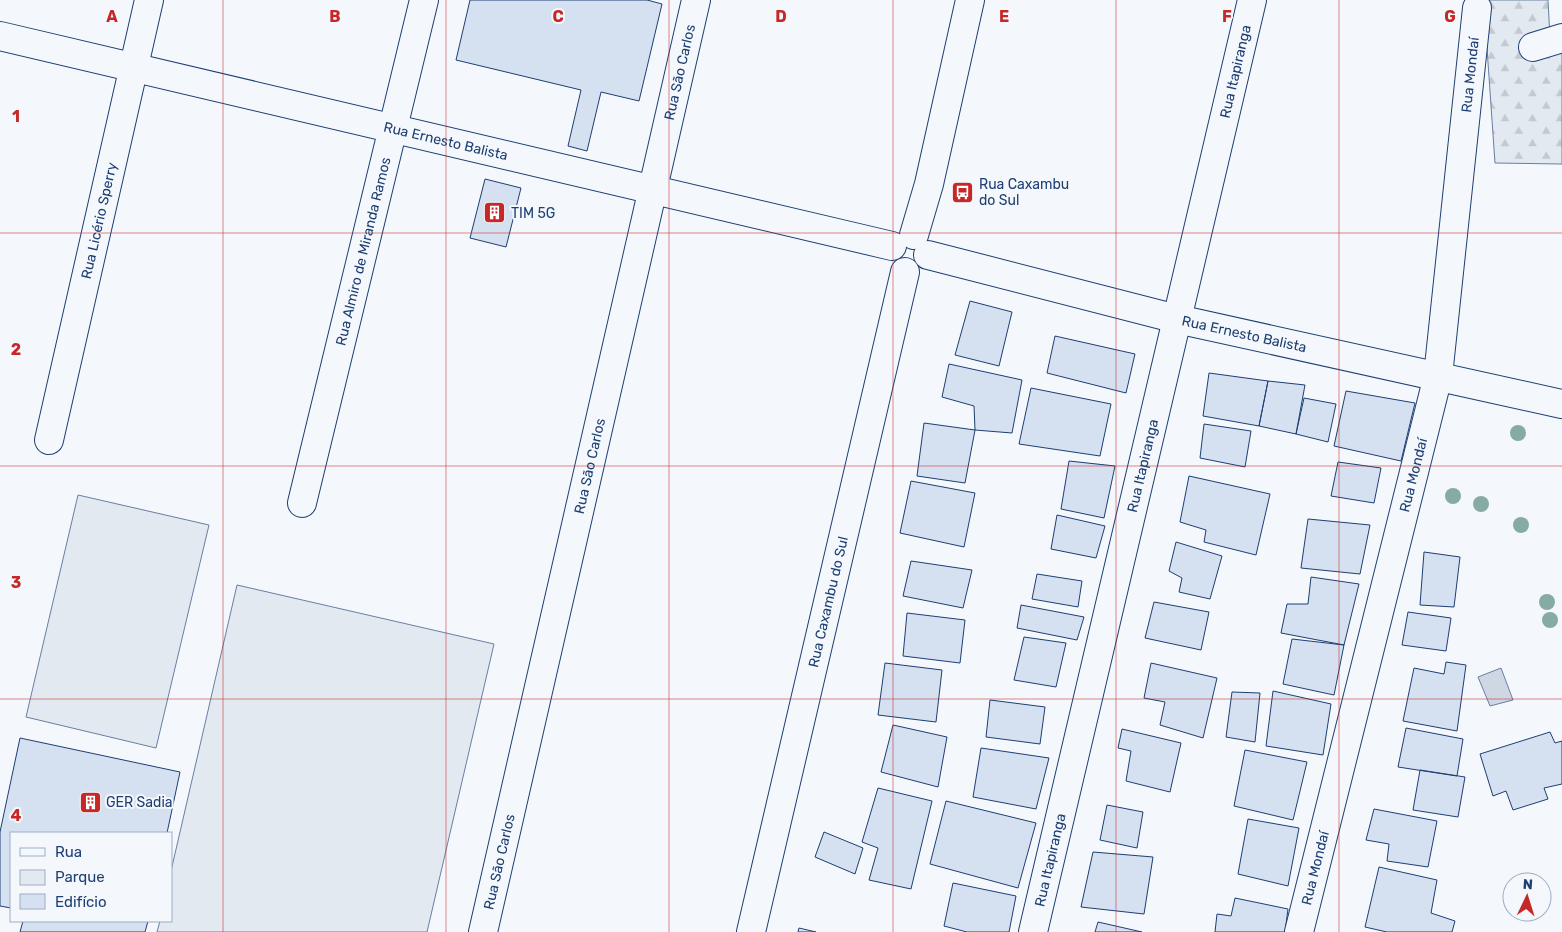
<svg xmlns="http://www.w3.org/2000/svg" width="1562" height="932" viewBox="0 0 1562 932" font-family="Rubik,sans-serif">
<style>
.green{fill:#e3e9f0;stroke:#687fa3}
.forest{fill:url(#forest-firs);stroke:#687fa3}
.water{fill:#cfd7e4;stroke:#687fa3}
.building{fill:#d5e0f0;stroke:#1d3f73}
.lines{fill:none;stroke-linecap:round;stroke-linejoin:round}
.minor-casing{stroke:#1d3f73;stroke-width:30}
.minor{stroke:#f4f7fb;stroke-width:28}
.tree{fill:#86aba6}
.grid{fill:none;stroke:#c62828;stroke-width:1;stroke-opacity:0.55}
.labels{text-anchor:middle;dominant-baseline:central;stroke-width:4;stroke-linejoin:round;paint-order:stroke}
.street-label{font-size:14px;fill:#1d3f73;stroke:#f4f7fb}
.poi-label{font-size:14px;fill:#1d3f73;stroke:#f4f7fb;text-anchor:start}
.grid-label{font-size:16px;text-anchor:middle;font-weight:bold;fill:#c62828;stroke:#f4f7fb;stroke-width:4;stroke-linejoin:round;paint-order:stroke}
</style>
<defs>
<pattern id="forest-firs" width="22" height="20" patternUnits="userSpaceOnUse" patternTransform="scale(1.25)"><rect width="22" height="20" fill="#e3e9f0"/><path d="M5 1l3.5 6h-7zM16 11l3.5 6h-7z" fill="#c2c9d1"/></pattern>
</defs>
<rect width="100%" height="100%" fill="#f4f7fb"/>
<path class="green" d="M78,495L209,525L156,748L26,717Z
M237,585L494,644L427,932H157L160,921H171V871Z"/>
<path class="forest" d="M1475,0H1548L1550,38L1562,40V164L1495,163L1484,5Z"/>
<path class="water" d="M1501,668L1513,700L1490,706L1478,677Z"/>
<path class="building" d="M470,0H647L662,4L639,101L601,92L587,151L568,146L581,90L456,60Z
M485,179L521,188L506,247L470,238Z
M970,301L1012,312L999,366L955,355Z
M1055,336L1135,354L1126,393L1047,373Z
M949,364L1022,380L1012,433L975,430L974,406L942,397Z
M1209,373L1268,381L1259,426L1203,416Z
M1268,381L1305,385L1296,434L1259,426Z
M1031,388L1111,404L1100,456L1019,444Z
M1346,391L1415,403L1401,461L1334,446Z
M1304,398L1336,404L1328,442L1296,434Z
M924,423L975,430L965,483L917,476Z
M1204,424L1251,431L1245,467L1200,458Z
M1069,461L1115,466L1104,518L1061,509Z
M1338,462L1381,468L1374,503L1331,496Z
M1189,476L1270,494L1256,555L1204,542L1206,530L1180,522Z
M911,481L975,493L964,547L900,533Z
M1057,515L1105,526L1096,558L1051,549Z
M1308,519L1370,525L1360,574L1301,568Z
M1176,542L1222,556L1210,599L1179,592L1182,578L1169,571Z
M1424,552L1460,557L1454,607L1420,605Z
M911,561L972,570L963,608L903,596Z
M1037,574L1082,581L1078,607L1032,599Z
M1311,577L1359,584L1344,645L1281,633L1287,604H1308Z
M1154,602L1209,612L1201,650L1145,638Z
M1021,605L1084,617L1077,640L1017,628Z
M1408,612L1451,618L1446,651L1402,645Z
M907,613L965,620L960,663L903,656Z
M1024,637L1066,643L1056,687L1014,680Z
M1292,639L1344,645L1334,695L1283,684Z
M1446,662L1466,665L1457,731L1403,721L1414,668L1444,674Z
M885,663L942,670L936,722L878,715Z
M1151,663L1217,678L1203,738L1160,725L1165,702L1144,698Z
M1273,691L1331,704L1323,755L1266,746Z
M1232,692L1260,693L1255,742L1226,737Z
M990,700L1045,707L1040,744L986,737Z
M893,725L947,737L938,787L881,772Z
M1406,728L1463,739L1457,776L1398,767Z
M1122,729L1181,743L1170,792L1126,781L1131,751L1118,748Z
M1550,732L1555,743L1562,741V784L1544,788L1548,799L1513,810L1506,791L1493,796L1480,754Z
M20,738L180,772L167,833H11V908L0,906V832Z
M981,748L1049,758L1036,809L973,797Z
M1245,750L1307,762L1293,820L1234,806Z
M1420,770L1465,777L1458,817L1413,810Z
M878,788L932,801L911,889L869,880L878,848L862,842Z
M946,801L1036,823L1018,888L930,864Z
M1107,805L1143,812L1137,848L1100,840Z
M1374,809L1437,821L1428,867L1387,861L1389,844L1366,840Z
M1248,819L1299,828L1288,886L1238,874Z
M824,832L863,848L855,874L815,857Z
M1093,852L1153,857L1144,914L1081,907Z
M1379,867L1437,880L1431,913L1455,921L1452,932H1387L1365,927Z
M953,883L1016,896L1009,932H967L944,926Z
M1235,898L1288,909L1285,932H1215L1217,914L1231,916Z
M23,921H148L145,932H20Z
M1098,922L1142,932H1095Z
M799,928L816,932H798Z"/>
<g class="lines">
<defs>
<g id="minor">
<path id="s1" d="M0,36L892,246"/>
<path d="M1533,47L1562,38"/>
<path d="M914,235L929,184L970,0"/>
<path id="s2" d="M928,255L1177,319L1562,404"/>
<path id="s3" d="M49,440L149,0"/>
<path id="s4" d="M302,503L424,0"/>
<path id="s5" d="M483,932L696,0"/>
<path id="s6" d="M751,932L905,272"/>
<path id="s7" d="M1033,932L1252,0"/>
<path id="s8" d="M1299,932L1438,376L1477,8"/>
</g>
</defs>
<use href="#minor" class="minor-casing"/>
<use href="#minor" class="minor"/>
</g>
<g class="tree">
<circle cx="1518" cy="433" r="8"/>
<circle cx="1453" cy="496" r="8"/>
<circle cx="1481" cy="504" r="8"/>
<circle cx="1521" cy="525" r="8"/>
<circle cx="1547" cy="602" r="8"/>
<circle cx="1550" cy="620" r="8"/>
</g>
<path class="grid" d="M223,0V932M446,0V932M669,0V932M893,0V932M1116,0V932M1339,0V932M0,233H1562M0,466H1562M0,699H1562"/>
<defs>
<symbol id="bus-square" viewBox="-11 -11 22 22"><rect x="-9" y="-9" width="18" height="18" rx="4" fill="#c62828" stroke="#f4f7fb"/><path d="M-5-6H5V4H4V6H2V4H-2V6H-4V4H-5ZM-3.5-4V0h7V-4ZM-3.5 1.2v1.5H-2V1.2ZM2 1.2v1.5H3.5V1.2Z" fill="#fff"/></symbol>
<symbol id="building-square" viewBox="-11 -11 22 22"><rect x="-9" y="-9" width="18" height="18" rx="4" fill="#c62828" stroke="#f4f7fb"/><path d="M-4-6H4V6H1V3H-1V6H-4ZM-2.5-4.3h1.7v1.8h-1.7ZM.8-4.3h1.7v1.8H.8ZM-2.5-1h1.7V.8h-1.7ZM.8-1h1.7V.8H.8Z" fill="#fff"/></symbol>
</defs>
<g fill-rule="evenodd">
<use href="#bus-square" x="950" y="180" width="25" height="25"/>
<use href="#building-square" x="482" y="200" width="25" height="25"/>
<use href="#building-square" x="78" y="790" width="25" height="25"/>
</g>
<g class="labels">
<g class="street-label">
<text stroke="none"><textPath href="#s5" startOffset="882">Rua São Carlos</textPath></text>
<text stroke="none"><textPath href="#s7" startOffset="884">Rua Itapiranga</textPath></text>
<text stroke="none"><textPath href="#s8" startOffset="876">Rua Mondaí</textPath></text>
<text stroke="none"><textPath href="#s1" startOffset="458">Rua Ernesto Balista</textPath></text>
<text stroke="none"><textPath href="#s3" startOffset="225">Rua Licério Sperry</textPath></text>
<text stroke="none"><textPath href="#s4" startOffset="259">Rua Almiro de Miranda Ramos</textPath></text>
<text stroke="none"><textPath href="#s2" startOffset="326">Rua Ernesto Balista</textPath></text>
<text stroke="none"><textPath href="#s5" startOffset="478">Rua São Carlos</textPath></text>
<text stroke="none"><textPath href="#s7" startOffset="479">Rua Itapiranga</textPath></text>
<text stroke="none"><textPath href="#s8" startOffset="471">Rua Mondaí</textPath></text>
<text stroke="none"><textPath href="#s6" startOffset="339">Rua Caxambu do Sul</textPath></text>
<text stroke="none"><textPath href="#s7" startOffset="74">Rua Itapiranga</textPath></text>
<text stroke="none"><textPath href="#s5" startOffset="72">Rua São Carlos</textPath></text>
<text stroke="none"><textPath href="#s8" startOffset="66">Rua Mondaí</textPath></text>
</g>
<g class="poi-label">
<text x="979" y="184">Rua Caxambu<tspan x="979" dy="16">do Sul</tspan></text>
<text x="511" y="213">TIM 5G</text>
<text x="106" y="802">GER Sadia</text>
</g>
</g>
<g class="grid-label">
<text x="112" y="22">A</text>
<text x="335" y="22">B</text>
<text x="558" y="22">C</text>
<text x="781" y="22">D</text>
<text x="1004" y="22">E</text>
<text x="1227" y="22">F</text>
<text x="1450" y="22">G</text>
<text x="16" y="122">1</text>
<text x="16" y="355">2</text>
<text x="16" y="588">3</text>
<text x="16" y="821">4</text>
</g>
<rect x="10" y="832" width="162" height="90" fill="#f4f7fb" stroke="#9eadc5"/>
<rect x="20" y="848" width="25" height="8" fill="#f4f7fb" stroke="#9eadc5"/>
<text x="55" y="857" font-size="15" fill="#1d3f73">Rua</text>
<rect x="20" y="870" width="25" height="15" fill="#e3e9f0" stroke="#9eadc5"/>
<text x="55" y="882" font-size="15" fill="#1d3f73">Parque</text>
<rect x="20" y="894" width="25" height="15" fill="#d5e0f0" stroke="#9eadc5"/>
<text x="55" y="907" font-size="15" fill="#1d3f73">Edifício</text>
<g transform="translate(1527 897) rotate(4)"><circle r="24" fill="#f4f7fb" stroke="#9eadc5"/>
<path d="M0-4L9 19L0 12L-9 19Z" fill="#c62828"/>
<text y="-8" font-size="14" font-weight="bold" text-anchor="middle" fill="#1d3f73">N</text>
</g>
</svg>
